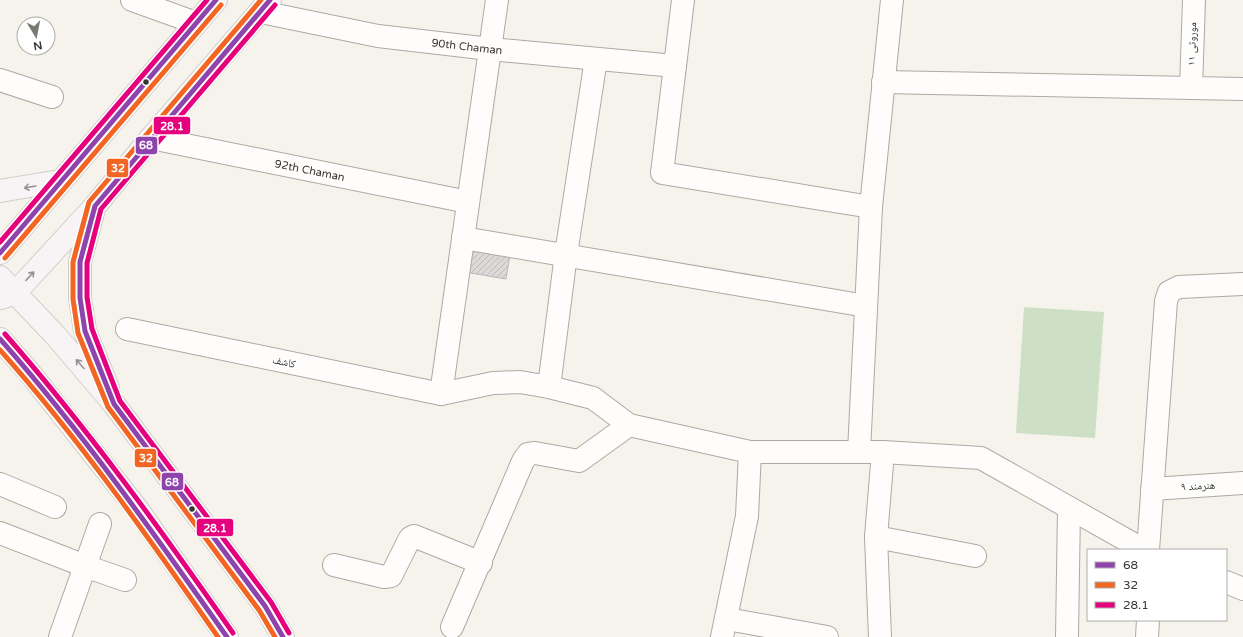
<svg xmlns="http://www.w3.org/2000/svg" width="1243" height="637" viewBox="0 0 1243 637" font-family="'Varela Round','Noto Naskh Arabic',sans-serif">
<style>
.grass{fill:#cde0c6}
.building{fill:url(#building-hatch);stroke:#b9b8b7}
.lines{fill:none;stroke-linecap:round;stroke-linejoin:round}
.minor-casing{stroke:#abaaa4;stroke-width:24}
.major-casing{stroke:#cfcfca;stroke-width:24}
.minor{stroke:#fefdfc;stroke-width:22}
.major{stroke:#f8f4f6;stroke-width:22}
.bus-1-casing{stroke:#fff;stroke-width:8}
.bus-2-casing{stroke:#fff;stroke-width:8}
.bus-3-casing{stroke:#fff;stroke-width:8}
.bus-1{stroke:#8e44ad;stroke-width:5}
.bus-2{stroke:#f26522;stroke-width:5}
.bus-3{stroke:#e5007d;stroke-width:5}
.oneway{stroke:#979493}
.bus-dot{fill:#363530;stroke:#fff;stroke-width:1.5}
.labels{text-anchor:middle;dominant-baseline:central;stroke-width:3;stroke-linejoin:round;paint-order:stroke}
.street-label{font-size:11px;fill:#363530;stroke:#fff}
.line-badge{stroke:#fff;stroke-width:1.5}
.badge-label{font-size:11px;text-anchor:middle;font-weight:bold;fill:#fff}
</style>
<defs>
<pattern id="building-hatch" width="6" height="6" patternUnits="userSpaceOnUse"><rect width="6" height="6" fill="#dcdad9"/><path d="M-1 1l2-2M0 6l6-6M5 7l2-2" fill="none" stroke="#bdbcbb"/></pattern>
</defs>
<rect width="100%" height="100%" fill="#f5f3ec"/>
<path class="grass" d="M1024,307L1104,312L1095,438L1016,433Z"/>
<path class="building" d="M469,243L511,249L506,279L465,272Z"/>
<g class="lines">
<defs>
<g id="minor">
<path d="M132,0L196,23"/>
<path d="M683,0L662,173L871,207"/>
<path id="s1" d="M261,12L378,36L490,49L675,66"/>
<path d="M0,80L52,97"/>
<path d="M883,82L1243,89"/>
<path d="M1191,88L1194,0"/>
<path id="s2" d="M151,138L468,202"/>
<path d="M463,238L866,306"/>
<path d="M127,329L441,394L493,383L520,382L549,387L593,398L629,425L750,452H883L981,458L1144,550"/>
<path d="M549,387L566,254L596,59"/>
<path d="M441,394L497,0"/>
<path d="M859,452L871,207L892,0"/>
<path d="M0,484L55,507"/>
<path d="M1152,489L1243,483"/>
<path d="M0,533L85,566L125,580"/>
<path d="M876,537L975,556"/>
<path d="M1148,550L1166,301L1169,292L1179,287L1243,284"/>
<path d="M334,565L384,577L391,576L410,538L414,536L481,563"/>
<path d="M1226,582L1243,589"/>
<path d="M727,619L827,637"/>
<path d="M452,627L523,461L528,454L535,453L579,461L629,425"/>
<path d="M60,637L100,524"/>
<path d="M722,637L747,516L750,452"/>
<path d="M880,637L876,537L883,452"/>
<path d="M1067,637L1069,508"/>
<path d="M1147,637L1148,620"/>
</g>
<path id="major" d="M0,191L60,181
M94,209L80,262V298L85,331L108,388
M0,253L216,0
M0,277L56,336L114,404L265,606L283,637
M1,298L15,293L95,206L151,138L270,0
M0,339L29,372L138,510L227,637"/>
</defs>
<use href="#minor" class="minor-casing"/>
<use href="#major" class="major-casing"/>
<use href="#minor" class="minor"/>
<use href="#major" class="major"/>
<defs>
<path id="bus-1" d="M270,0L95,206L80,262V298L85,331L114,404L265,606L283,637
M0,253L216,0
M0,339C83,433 155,535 227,637"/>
<path id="bus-2" d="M261,0L89,202L73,262V299L78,333L108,407L259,610L275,637
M5,258L221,5
M0,350C80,440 149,538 218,637"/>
<path id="bus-3" d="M275,5L101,209L87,263V297L92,329L120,401L271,602L289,633
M0,242L207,0
M5,334C88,429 161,530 233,633"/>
</defs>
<use href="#bus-1" class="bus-1-casing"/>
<use href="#bus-2" class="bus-2-casing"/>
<use href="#bus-3" class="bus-3-casing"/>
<use href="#bus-1" class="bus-1"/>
<use href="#bus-2" class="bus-2"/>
<use href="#bus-3" class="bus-3"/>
</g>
<defs><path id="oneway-shaft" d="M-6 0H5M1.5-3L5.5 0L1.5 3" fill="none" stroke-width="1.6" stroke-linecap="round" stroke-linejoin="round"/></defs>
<g class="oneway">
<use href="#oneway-shaft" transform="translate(30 187) rotate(170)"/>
<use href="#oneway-shaft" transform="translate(30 276) rotate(-47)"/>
<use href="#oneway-shaft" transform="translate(80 364) rotate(-131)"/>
</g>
<g class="bus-dot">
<circle cx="146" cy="82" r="3.5"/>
<circle cx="192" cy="509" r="3.5"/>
</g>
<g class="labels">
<g class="street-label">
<text transform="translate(1192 44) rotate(-88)">موروثی ۱۱</text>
<text stroke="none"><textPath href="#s1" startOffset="209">90th Chaman</textPath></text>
<text stroke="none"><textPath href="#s2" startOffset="162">92th Chaman</textPath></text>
<text transform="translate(284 362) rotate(12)">کاشف</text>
<text transform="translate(1198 486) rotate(-3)">هنرمند ۹</text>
</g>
</g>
<g class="line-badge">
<rect x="153" y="116" width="38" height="19" rx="4" fill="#e5007d"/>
<rect x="135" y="136" width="23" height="19" rx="4" fill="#8e44ad"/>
<rect x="106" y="158" width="23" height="20" rx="4" fill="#f26522"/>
<rect x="134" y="448" width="23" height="20" rx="4" fill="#f26522"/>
<rect x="161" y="472" width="23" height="19" rx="4" fill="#8e44ad"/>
<rect x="196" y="518" width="38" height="19" rx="4" fill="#e5007d"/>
</g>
<g class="badge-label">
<text x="172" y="130">28.1</text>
<text x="146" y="149">68</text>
<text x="118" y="172">32</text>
<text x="146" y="462">32</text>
<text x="172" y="486">68</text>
<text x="215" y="532">28.1</text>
</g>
<rect x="1087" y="549" width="140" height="72" fill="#ffffff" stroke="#afaeac"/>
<rect x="1095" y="562" width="20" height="6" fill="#8e44ad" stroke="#afaeac"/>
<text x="1123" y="569" font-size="12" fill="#363530">68</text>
<rect x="1095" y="582" width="20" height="6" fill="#f26522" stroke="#afaeac"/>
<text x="1123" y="589" font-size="12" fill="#363530">32</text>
<rect x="1095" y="602" width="20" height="6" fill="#e5007d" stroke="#afaeac"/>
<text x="1123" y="609" font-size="12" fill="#363530">28.1</text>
<g transform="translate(36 36) rotate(170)"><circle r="19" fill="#ffffff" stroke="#afaeac"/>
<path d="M0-3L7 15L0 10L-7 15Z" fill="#797872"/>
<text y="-6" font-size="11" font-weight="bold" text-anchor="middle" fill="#363530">N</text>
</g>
</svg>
